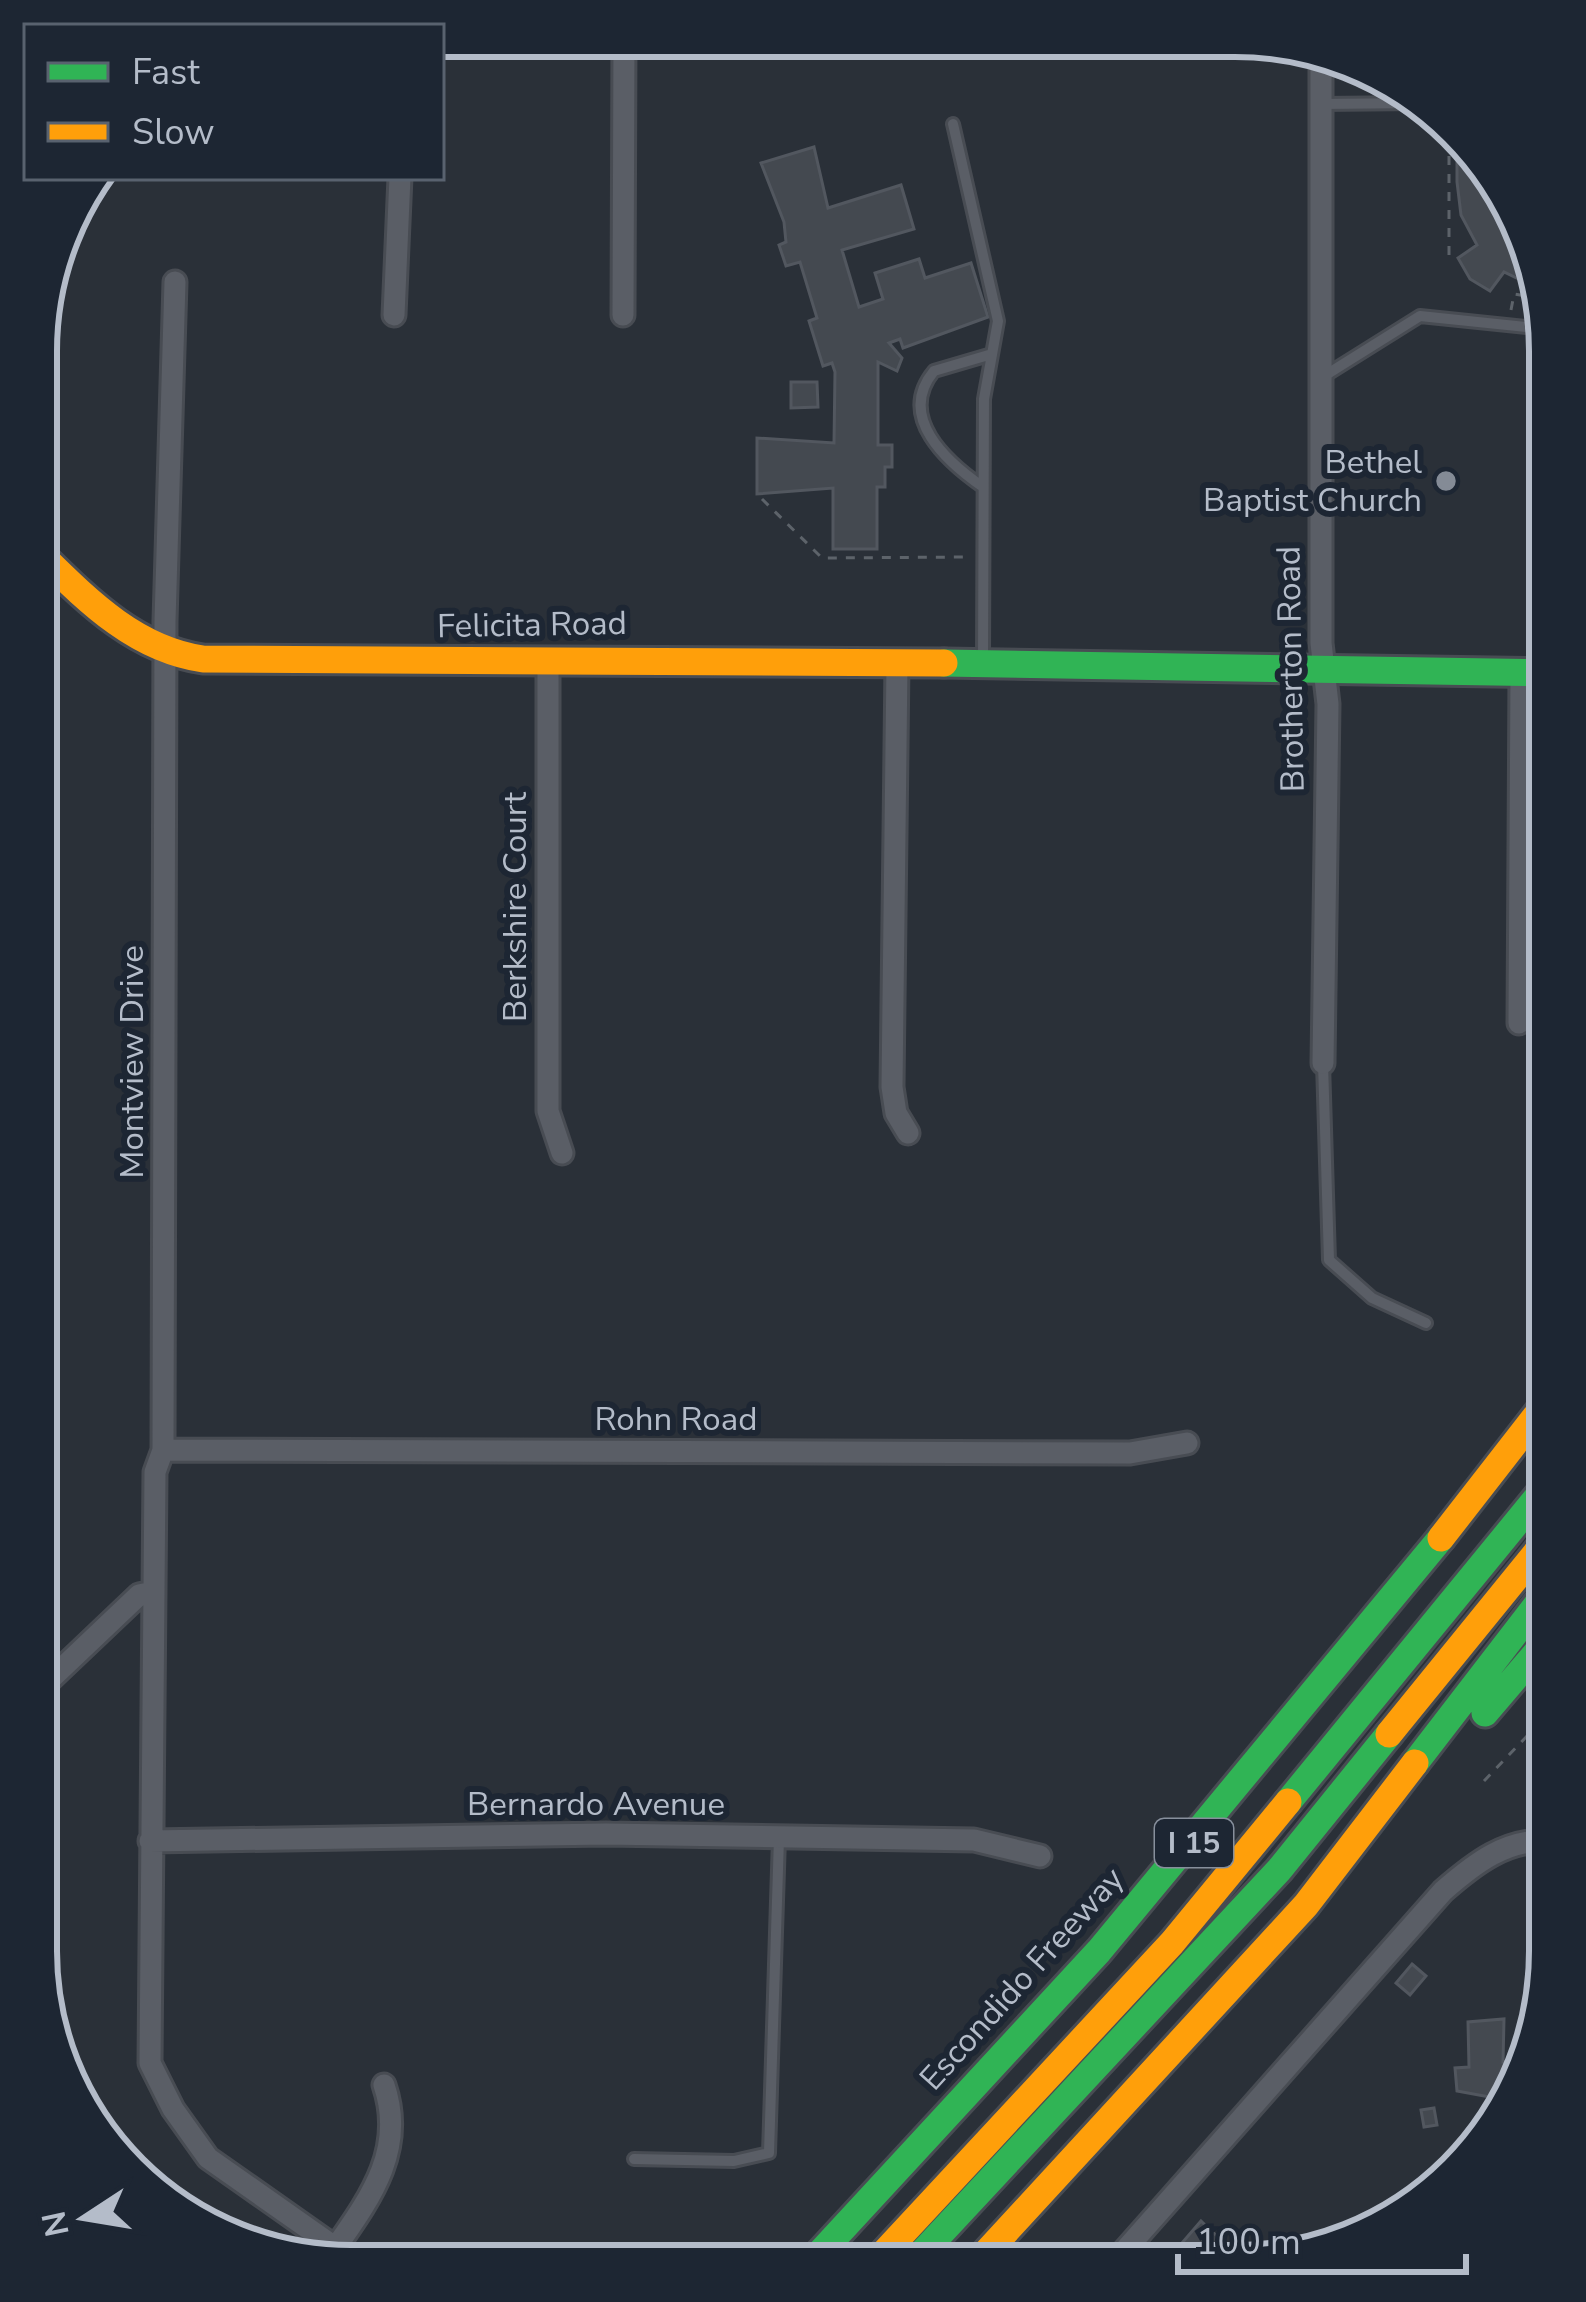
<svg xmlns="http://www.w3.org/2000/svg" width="1586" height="2302" viewBox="0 0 1586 2302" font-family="'Nunito Sans',sans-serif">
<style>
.building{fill:#444950;stroke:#52575f;stroke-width:3}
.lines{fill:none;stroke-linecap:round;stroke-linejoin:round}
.lane-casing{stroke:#484c53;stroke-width:16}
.street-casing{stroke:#484c53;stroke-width:27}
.fast-casing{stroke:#484c53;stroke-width:33}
.slow-casing{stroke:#484c53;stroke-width:33}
.path{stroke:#5d636a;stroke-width:3;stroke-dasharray:9 9;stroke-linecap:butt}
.lane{stroke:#5a5e66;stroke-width:10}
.street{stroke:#5a5e66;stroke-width:21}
.fast{stroke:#30b455;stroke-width:27}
.slow{stroke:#ff9f0a;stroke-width:27}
.poi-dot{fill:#848b96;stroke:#1d2633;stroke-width:4.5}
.labels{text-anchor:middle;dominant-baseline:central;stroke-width:12;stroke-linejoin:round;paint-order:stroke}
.shield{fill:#1d2633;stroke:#878f9c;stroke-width:3}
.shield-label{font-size:30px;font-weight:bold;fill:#b4bcc9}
.poi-label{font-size:33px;fill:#b4bcc9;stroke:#1d2633;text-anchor:end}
.street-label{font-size:33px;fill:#b4bcc9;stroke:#1d2633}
.rim{fill:none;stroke:#b4bcc9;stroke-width:6}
</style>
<rect width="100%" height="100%" fill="#2a3038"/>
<path class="building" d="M814,147L828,208L901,185L914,229L842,250L859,307L883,299L875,273L919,259L925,278L971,263L988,317L903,348L900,339L889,343L902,358L897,371L878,362V445H892V467H885V487H877V549H833V488L757,494V438L834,443L835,372L832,363L823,366L809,321L817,318L800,262L786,266L779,245L786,242L784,222L761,163Z
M1464,147L1518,213L1535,287L1504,272L1490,291L1470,279L1458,258L1477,245L1461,215L1457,182V157H1464Z
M791,382H817L818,407L791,408Z
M1535,1757H1549V1781H1535Z
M1412,1964L1426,1976L1410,1995L1396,1983Z
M1504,2019L1503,2062L1519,2060L1506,2100L1457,2091L1455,2068L1469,2067L1468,2022Z
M1434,2108L1437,2125L1424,2127L1421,2110Z
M1201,2221L1246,2264L1192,2266L1175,2251Z"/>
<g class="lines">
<defs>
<path id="lane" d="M1321,104L1419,103
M953,124L998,321L984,399L983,661
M1321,378L1420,316L1545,329
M983,487C947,462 896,417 934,371L992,354
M1323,1063L1329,1260L1372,1298L1426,1323
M634,2159L734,2161L769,2153L779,1838"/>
<path id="street" d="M1321,57V643L1328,704L1323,1063
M175,282L165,621L163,1450L155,1472L150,2063L173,2109L208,2158L336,2248
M394,315L400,177
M623,315L624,37
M548,659V1111L562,1153
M897,663L892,1087L896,1113L908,1133
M1519,1023L1521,673
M163,1450L1130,1453L1187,1443
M38,1691L139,1595L153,1592
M150,1841L606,1834L974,1840L1040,1856
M325,2263C363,2207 408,2156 384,2085
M1111,2266L1443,1891C1475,1863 1506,1839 1549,1841"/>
<path id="fast" d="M944,663L1550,673
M1485,1713L1549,1638
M1415,1763L1549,1589
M1288,1802L1549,1483
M809,2265L1099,1951L1441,1538
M911,2265L1279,1870L1389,1734"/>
<path id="slow" d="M38,552C86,599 134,649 203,659L944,663
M1441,1538L1550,1398
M1389,1734L1549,1537
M873,2265L1172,1943L1288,1802
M975,2265L1306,1905L1415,1763"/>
</defs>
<use href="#lane" class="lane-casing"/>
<use href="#street" class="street-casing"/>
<use href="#fast" class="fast-casing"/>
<use href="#slow" class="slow-casing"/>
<path class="path" d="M1449,255V129
M1511,310L1514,294L1538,298
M762,499L822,558L969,557
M1484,1781L1549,1713"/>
<use href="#lane" class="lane"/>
<use href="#street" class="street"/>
<use href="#fast" class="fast"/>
<use href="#slow" class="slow"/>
</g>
<circle class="poi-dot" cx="1446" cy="481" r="12"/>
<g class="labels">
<rect class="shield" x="1155" y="1819" width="78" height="48" rx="9"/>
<g class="shield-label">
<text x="1194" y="1843">I 15</text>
</g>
<g class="poi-label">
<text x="1422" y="462">Bethel<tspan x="1422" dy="38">Baptist Church</tspan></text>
</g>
<g class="street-label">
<text transform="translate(532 625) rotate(-1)">Felicita Road</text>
<text transform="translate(1291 669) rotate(-91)">Brotherton Road</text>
<text transform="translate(515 907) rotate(-90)">Berkshire Court</text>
<text transform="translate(132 1062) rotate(-90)">Montview Drive</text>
<text x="676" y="1419">Rohn Road</text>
<text x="596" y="1804">Bernardo Avenue</text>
<text transform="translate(1022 1979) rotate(-48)">Escondido Freeway</text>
</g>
</g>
<path d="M0 0H1586V2302H0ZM351 57H1235A294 294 0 0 1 1529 351V1951A294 294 0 0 1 1235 2245H351A294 294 0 0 1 57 1951V351A294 294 0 0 1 351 57Z" fill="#1d2633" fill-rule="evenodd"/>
<path class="rim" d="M351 57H1235A294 294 0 0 1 1529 351V1951A294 294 0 0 1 1235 2245H351A294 294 0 0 1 57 1951V351A294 294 0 0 1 351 57Z"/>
<rect x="24" y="24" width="420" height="156" fill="#1d2633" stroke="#59626f" stroke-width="3"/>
<rect x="48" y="63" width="60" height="18" fill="#30b455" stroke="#59626f" stroke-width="3"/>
<text x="132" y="84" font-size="36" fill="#b4bcc9">Fast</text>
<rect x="48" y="123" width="60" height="18" fill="#ff9f0a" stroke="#59626f" stroke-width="3"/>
<text x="132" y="144" font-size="36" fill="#b4bcc9">Slow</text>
<g transform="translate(84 2218) rotate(258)" stroke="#1d2633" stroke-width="9" paint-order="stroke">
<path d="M0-9L21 45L0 30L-21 45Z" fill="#b4bcc9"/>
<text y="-18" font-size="33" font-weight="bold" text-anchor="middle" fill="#b4bcc9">N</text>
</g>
<path d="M1178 2254v18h288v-18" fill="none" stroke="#b4bcc9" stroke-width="6"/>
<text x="1196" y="2254" font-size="36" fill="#b4bcc9" stroke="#1d2633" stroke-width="9" paint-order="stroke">100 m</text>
</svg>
